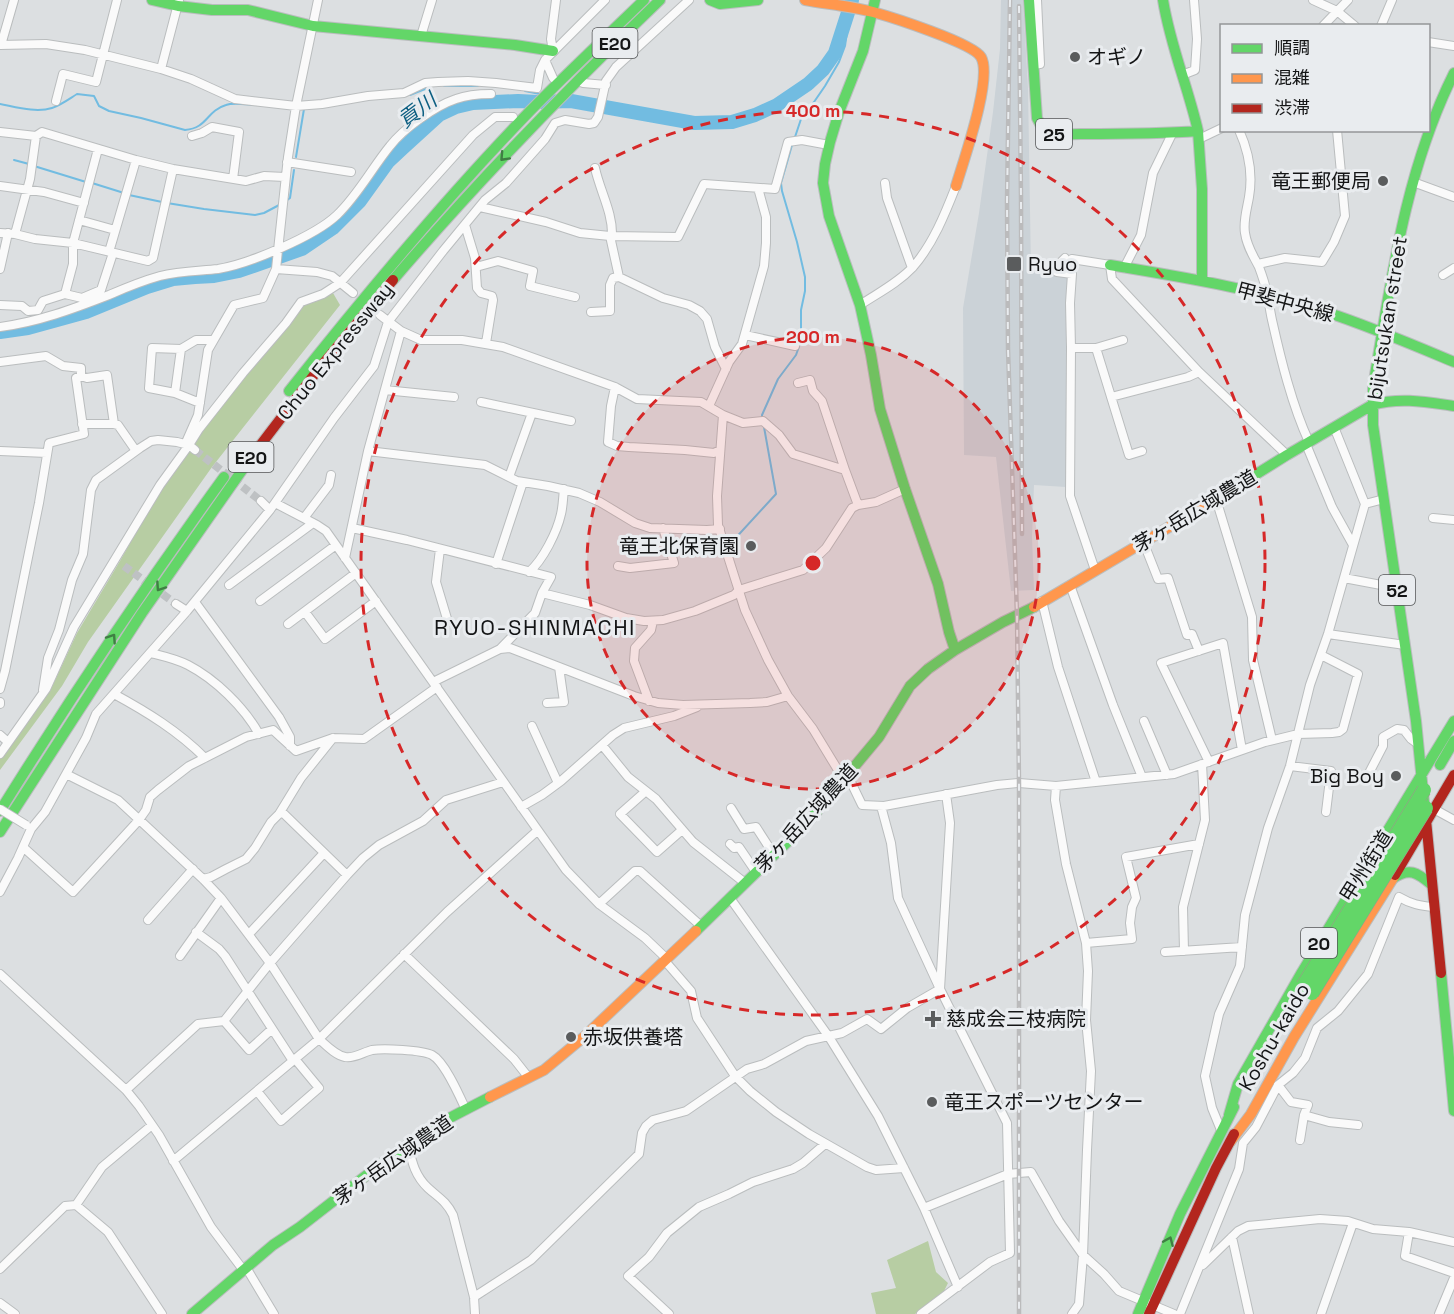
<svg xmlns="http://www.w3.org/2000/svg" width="1454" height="1314" viewBox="0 0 1454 1314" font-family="'Space Grotesk','Noto Sans JP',sans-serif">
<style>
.built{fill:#cbd2d7}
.green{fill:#b7cda3}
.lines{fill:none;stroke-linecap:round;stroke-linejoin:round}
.stream{stroke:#72bce1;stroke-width:2}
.river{stroke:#72bce1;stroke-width:14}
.street-tunnel{stroke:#bec1c3;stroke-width:8;stroke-dasharray:8 4;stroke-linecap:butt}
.street-casing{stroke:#babdbe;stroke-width:10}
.fast-casing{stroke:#babdbe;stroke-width:12}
.slow-casing{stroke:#babdbe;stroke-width:12}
.jam-casing{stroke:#babdbe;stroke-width:12}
.street{stroke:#fafafa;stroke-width:8}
.fast{stroke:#63d668;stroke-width:10}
.slow{stroke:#ff974d;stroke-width:10}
.jam{stroke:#b3261e;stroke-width:10}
.rail-casing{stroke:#bbbbbc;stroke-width:4.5}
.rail{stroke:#e9ecef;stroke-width:2;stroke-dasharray:7;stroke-linecap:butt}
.street-bridge-casing{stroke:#babdbe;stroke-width:10;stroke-linecap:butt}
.fast-bridge-casing{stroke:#a0958d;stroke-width:15;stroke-linecap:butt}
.street-bridge{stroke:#fafafa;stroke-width:8}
.fast-bridge{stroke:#63d668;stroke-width:14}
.oneway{stroke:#3f7f43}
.ring{fill:none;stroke:#d62828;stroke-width:3;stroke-dasharray:10 8}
.poi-dot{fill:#5a5c5d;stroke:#e9ecef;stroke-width:2}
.labels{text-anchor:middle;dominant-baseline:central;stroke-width:6;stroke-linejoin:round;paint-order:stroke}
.shield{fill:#e9ecef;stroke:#545657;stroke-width:1.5}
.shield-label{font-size:18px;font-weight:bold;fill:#141516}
.poi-label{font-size:20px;fill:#141516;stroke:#e9ecef;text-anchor:start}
.street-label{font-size:20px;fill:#141516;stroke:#e9ecef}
.water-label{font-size:21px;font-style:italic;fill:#0d5f82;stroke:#e9ecef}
.quarter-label{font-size:22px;letter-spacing:1.5px;fill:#141516;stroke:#e9ecef}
.centre{fill:#d62828;stroke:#e9ecef;stroke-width:3}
.ring-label{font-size:18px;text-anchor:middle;font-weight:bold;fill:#d62828;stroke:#e9ecef;stroke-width:6;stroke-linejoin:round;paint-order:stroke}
</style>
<rect width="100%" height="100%" fill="#dcdfe1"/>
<path class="built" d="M1001,0H1023L1028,88L1031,270L1045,271V275L1070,276L1066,487L1034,485L1032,537L1034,590L1011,591L996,457L964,455L963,308L979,213L993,112L1000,49Z"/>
<path class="green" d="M333,293L340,305L212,467L88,642L62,686L0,770V759L50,691L77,633L120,561L152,504L205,425L303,305Z
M928,1241L936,1272L948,1283L942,1295L915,1314H876L871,1293L896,1288L887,1260Z"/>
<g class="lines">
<path class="stream" d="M444,86H478
M525,91L540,94
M410,95L430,87
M0,104C16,107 36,113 52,108C61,105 69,99 77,94L94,96L99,106L109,111L141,118L185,130C208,128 206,111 226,105C234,102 247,105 256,105
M795,137L803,113L814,102L825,86L839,62L845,46L850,10
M296,157L304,109
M14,160L29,164
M34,166L86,182
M92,183L124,193
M129,195L162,202
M286,201L290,198L294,170
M167,203L204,209L255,215L264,213L281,204
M762,418V415L778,379L796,355L801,341V310L805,291V277L797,242L782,191L781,183L792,145
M731,543L776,494L764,427"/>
<path class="river" d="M0,332L28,328L86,312L147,287L173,279L195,277L214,276L239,271L302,249L333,228L360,201L388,162L403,148L439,115L456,107L473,103L518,101L538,102L571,101L694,123L732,122L755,115L777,105L808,84L823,70L835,53L852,0"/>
<path class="street-tunnel" d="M195,450L261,501
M124,566L176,604"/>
<defs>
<path id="street" d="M1313,0L1337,11L1355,26
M1323,26L1348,0
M1381,26L1392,0
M421,36L432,0
M1428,42L1454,46
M0,45L46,44L85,50L161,69L191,79L235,99L296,106L322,104L368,96L404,93L425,83L438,82L468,81L496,83L537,88L540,70L545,60
M1,45L14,0
M553,51L551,39L556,0
M1033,65L1040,64L1037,0
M161,69L179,0
M1182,75L1195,70L1197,39L1194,0
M553,78L545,60L605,0
M583,83L606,85
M56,101L63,74L96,82L117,0
M1239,130C1249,152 1253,174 1249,197C1247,209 1243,221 1245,233C1247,247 1253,255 1259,267C1262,275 1265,284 1267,293C1269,302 1270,311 1272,320C1281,360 1292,405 1309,442
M0,132L36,136
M192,136L202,133L212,127L239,132L233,179
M1199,139L1222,128
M98,149L73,243V264L65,294L82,298L101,290L113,253
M287,162L351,172
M595,168C600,191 613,213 612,236
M1413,182L1454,197
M885,183L887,198L912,268
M0,186L44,192L84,203
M480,207L546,222L580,233L610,236L678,237L704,184L775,189L788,142L802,140L829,145
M79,220L115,230
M465,225L475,258L477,288L481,293L492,296L493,300L486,343
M0,233L15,234L35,239L73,243L148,261L153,258L173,169
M15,234L30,179L36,136L42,132L136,160L173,169L246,181L264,176L285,177
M610,236L619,277L663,298L689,305L700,311L707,319L715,347L726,369
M109,252L136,160
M1065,258L1057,266V272L1072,274L1070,303L1071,348L1070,496L1095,570
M1072,259L1110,265L1112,279L1199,372L1287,455
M1258,264L1285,258L1322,262L1334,242L1345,216L1337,130
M476,267L498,261L533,271L530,286L575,297
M1124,268L1141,235L1153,173L1172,134
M0,269L8,233
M276,269L317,272L332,276L353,293
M1443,275L1454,268
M0,305L22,306L28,311L38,310L43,301L65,294
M860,305C878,293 898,283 913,267C933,244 945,214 956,186
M591,312L610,311V285L613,278L619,277
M380,315L401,331L421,340H462L503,347L615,387L637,399L701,402L723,415L743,423L763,421L779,435L793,454L845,470L858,505
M0,327C38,322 73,309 109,295C125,288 142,281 160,276C179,271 199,271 218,269C249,264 315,236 337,215C358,195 372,168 390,146C403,129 435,106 456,99C467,95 479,94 491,94
M745,335L795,346
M1071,348H1096L1129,455L1142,451
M1096,348L1123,340
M0,362L46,356L63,366L81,368V376
M798,383L810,380L813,391L822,401L845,470
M615,387L611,406L608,442L617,446L629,447L685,450L714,453L720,450
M385,390L454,397
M175,393L181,349
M1111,397L1188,377L1199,372
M481,402L571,421
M200,403L175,393L149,388L152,348L181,349L196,340H213
M709,406L729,362L742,344L764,266L766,243V217L758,188
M723,415L717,496L718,525L745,610L768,660L788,696L813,729L844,780
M82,424H114L118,425L136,451
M187,440L198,415L208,350L234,305L263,298L276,269L288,157L296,106L318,0
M1306,444L1332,507L1353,545
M0,451L47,453
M368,451L485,465L517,481L548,486L579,493L600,502L635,523L650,528L707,530L720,529
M509,477L532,413
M1216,499L1252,617L1253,660L1272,740
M261,501L270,510
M275,503L317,525L326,531L566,870L599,904L645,938L667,959
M1365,504L1384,499
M304,518L329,485L331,475
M1433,518L1454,520
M352,528L407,540L551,577L542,593L535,613L500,649
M1143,541L1158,579L1168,578L1187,635L1192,634L1199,651
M440,549L436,582L448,622
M345,558L368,451L401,331
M496,564L523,482
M618,566L630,568L674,563L663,528
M529,572C543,560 557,532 561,514C563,506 563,497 564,489
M1344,578L1397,588
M229,585L313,523
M1070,585L1113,705L1142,777
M542,593L590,605L626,618L644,621L663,620L695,611L734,595L739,590L803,570L826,548L852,508L858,505L876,502L905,489
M260,601L336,545
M1042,601L1058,667L1096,782
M195,602L279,717L290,737V746
M176,604L187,611
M305,612L325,639L376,601
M288,624L356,573
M1328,634L1405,645
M151,653C163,656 177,659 188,665C215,679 244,707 259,734
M433,682L500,649L510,648L634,696L658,703L683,705L750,703L767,702L788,696
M0,689L5,671L39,503L49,443L84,434L76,378L81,376L87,378L107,375L114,424
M43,690L48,658L59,630L72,580L83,554L91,490L96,480L140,448L151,441L158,440L177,442L189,445L195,450
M114,694C147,712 178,731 205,758
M649,701L634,661L635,648L651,630L653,621
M0,702V704
M547,703L564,702L559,667
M1144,721L1167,775
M532,726L558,783
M0,735L8,742
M602,745L628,777L656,799L693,842L745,883
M0,754L46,689L74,627L160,485L189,445L199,429L243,373L286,323L301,302L323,294L340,283L473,135L495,117H513
M1209,762L1161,663L1223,643L1242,750
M1290,766L1331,771L1326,812
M1369,773L1383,746V737L1397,729L1404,730L1411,739L1418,744
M66,774L118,800L203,879L221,898L270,963L319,1039C326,1045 335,1055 345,1057C353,1059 364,1052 372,1050C383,1048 422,1050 432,1055C445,1062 460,1097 466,1110
M848,776L862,805L884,806L997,785L1019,783L1056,786L1174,774L1265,742L1298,734L1332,733L1339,732L1343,729L1358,674L1321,655
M1056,786L1055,800L1066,864L1086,943L1088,971L1086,1020L1091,1071L1087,1150L1083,1255L1079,1304L1072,1314
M646,791L620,814L657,852L682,830
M881,806L891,843L898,898L940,989L1007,1123L1010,1253L990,1262L921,1314
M521,807L542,795L561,781L613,735L624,728L674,716L697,707
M731,808L744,829L756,827L774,855
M1434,809L1454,820
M281,811L347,875
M730,844L734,848L739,847L756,872
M23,847L73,892L139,820L146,810L150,797L158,790L189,766L246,737L273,730L296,751L333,738L364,739L437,687
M203,879L211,877L226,869L246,859L255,848L271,822L279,814L301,778L333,738
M0,892L18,858L31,829L45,812L86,738L96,714L187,611L270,510L334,418L374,366L388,322L443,251L485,200L506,183L545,139L555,123L565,120L589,124L594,123L598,117L606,81L616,67L689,0
M730,898L829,1037L878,1116L924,1208L958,1287
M599,904L635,871H640L701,926
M148,920L193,869
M196,932L219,949L225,956L293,1061
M249,934L324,853
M1086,943L1132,939L1130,923L1132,907L1136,898L1126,857L1199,844
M1184,951L1183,907L1205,820L1202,764
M1165,952L1242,947
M404,954L514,1059L529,1078
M180,956L221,898
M665,961L691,991L697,1018L735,1076L750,1091L776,1112L809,1134L867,1167L876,1170L904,1168
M0,974L126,1090L139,1106L159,1135L211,1227L244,1271
M224,1021L249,1050L272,1029
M1278,1085L1291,1102L1308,1105L1304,1115L1329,1122L1358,1125
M126,1090L198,1024L224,1021L270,963L347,875L363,858L379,845L423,821L446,800L503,782
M257,1091L281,1121L319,1088L295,1059
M1221,1130L1212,1108L1205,1076L1219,1014L1240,966L1245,915L1268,828L1290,766L1310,685L1328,634L1365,504L1334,427
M1300,1140L1304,1115
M408,1145C412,1162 415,1176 428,1188C439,1198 446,1201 453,1215L474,1297L475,1314
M173,1161L319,1039L447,912L537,831
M76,1205L102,1167L152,1125
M924,1208L1008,1174L1031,1172L1059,1221L1083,1255L1104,1274L1119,1291L1174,1314
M1409,1232L1405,1256L1454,1273
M1232,1237L1249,1314
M1203,1265L1238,1231L1248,1226L1320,1219L1348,1221L1373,1229L1409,1232L1454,1242
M0,1269L65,1206L76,1205L108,1232L162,1314
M247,1269L274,1314
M474,1297L531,1260L639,1154L642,1133L646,1126L653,1120L686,1111L747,1069L764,1064L806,1041L842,1033L867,1019L881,1029L907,1008L940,989L950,823L946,794
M0,1303L15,1314
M669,1314L628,1276L649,1257L667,1233L699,1207L729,1194L753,1182L793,1169L803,1163L825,1144
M1180,1314L1239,1169L1243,1143L1256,1127L1278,1085L1293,1073L1305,1058L1317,1028L1338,1011L1368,974L1399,897C1411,904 1420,906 1434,907
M1321,1314L1353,1223
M1439,1314L1454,1278"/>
<path id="fast" d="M152,0L178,6L212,10H248L313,26L515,45L553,51
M710,0L720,4L758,0
M875,0L863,51L839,112L830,142L825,164L823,183L829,216L860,305L871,355L880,409L905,489L938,584L949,632L955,650
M1029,0L1037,118C1040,124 1042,129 1048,132C1057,136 1071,134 1081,134C1120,134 1159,134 1198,131L1202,189V280
M1163,0C1170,45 1188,87 1198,131
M1110,265C1183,277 1255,289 1326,312C1369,326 1411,344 1454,362
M393,280C477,182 567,89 660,0
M289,391C365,295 444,200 530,111C567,73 606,37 644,0
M1213,501L1287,455L1372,405C1400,397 1426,402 1454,406
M1440,765L1454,741
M1424,802L1416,721L1373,425V387C1391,281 1405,171 1454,73
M0,811C71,697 145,586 224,477
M0,832L142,613L252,456
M1392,879C1409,867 1417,872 1432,885
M696,931L809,821L879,737L910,686L928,669L955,650L1003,622L1034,607
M1441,973L1454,1111
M1229,1115L1238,1084L1302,972L1454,721
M192,1314L273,1245L300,1227L381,1164L434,1126L490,1097
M1138,1314L1180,1214L1234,1107"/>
<path id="slow" d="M805,0C827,4 851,6 873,12C891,17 973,43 981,57C993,78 963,162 956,186
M1034,607L1213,501
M490,1097L544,1070L585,1036L696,931
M1230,1142L1251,1114L1294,1037L1395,875"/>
<path id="jam" d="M252,456L317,371L393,280
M1426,820L1441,973
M1395,875L1454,775
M1149,1314L1216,1168L1234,1134"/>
</defs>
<use href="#street" class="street-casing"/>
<use href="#fast" class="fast-casing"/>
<use href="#slow" class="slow-casing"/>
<use href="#jam" class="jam-casing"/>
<use href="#street" class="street"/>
<use href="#fast" class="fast"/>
<use href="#slow" class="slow"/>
<use href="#jam" class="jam"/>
<defs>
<path id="rail" d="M1010,0L1007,201L1008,349L1017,615L1019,783V1314
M1019,6L1021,199L1022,534"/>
</defs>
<use href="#rail" class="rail-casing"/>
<use href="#rail" class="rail"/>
<defs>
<path id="street-bridge" d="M0,809L26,825"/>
<path id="fast-bridge" d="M1303,986L1424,790
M1312,993L1426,808"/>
</defs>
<use href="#street-bridge" class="street-bridge-casing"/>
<use href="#fast-bridge" class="fast-bridge-casing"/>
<use href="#street-bridge" class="street-bridge"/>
<use href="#fast-bridge" class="fast-bridge"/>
</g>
<defs><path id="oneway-chevron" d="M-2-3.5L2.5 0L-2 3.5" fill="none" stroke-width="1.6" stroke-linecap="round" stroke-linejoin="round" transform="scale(1.5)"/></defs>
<g class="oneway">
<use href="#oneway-chevron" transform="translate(504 157) rotate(133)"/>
<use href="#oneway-chevron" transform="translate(160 587) rotate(124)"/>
<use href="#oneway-chevron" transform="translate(112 638) rotate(-56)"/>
<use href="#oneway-chevron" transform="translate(1169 1241) rotate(-67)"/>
</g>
<circle cx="813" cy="563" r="226" fill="#d62828" fill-opacity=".12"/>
<g class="ring">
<circle cx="813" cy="563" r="226"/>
<circle cx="813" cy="563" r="452"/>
</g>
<g class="poi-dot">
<circle cx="1075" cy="57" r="6"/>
<circle cx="1383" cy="181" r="6"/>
<rect x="1006" y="256" width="16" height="16" rx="3"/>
<circle cx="751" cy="546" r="6"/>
<circle cx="1396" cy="776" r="6"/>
<path d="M930 1010h6v6h6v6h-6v6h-6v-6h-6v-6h6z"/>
<circle cx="571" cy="1037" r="6"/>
<circle cx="932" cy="1102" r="6"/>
</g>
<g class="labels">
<g class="shield">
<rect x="592.5" y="28" width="45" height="30" rx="4.5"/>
<rect x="1036" y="119" width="36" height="30" rx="4.5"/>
<rect x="228.5" y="442" width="45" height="30" rx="4.5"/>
<rect x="1379" y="575" width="36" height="30" rx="4.5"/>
<rect x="1301" y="928" width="36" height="30" rx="4.5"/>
</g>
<g class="shield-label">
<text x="615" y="43">E20</text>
<text x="1054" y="134">25</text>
<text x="251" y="457">E20</text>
<text x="1397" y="590">52</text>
<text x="1319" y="943">20</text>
</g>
<g class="poi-label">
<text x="1087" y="57">オギノ</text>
<text x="1371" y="181" text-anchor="end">竜王郵便局</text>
<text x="1028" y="264">Ryuo</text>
<text x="739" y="546" text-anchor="end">竜王北保育園</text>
<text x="1384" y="776" text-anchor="end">Big Boy</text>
<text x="946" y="1019">慈成会三枝病院</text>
<text x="583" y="1037">赤坂供養塔</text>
<text x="944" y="1102">竜王スポーツセンター</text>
</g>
<g class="street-label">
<text transform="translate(1285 302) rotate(15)">甲斐中央線</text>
<text transform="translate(1387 318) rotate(-81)">bijutsukan street</text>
<text transform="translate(335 351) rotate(-51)">Chuo Expressway</text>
<text transform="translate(1195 511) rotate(-31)">茅ヶ岳広域農道</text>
<text transform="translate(806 818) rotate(-47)">茅ヶ岳広域農道</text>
<text transform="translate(1366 866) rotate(-58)">甲州街道</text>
<text transform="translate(1274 1037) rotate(-60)">Koshu-kaido</text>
<text transform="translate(393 1160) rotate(-35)">茅ヶ岳広域農道</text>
</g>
<g class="water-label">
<text transform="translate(417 110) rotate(-37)">貢川</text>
</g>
<g class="quarter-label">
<text x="535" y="627">RYUO-SHINMACHI</text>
</g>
</g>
<circle cx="813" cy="563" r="9" class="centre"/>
<g class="ring-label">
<text x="813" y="117">400 m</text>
<text x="813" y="343">200 m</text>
</g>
<rect x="1220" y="24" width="210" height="108" fill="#e9ecef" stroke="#949698" stroke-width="1.5"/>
<rect x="1232" y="44" width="30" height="9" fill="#63d668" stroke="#949698" stroke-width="1.5"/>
<text x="1274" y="54" font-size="18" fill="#141516">順調</text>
<rect x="1232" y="74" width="30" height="9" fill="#ff974d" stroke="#949698" stroke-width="1.5"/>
<text x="1274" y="84" font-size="18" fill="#141516">混雑</text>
<rect x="1232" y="104" width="30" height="9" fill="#b3261e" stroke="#949698" stroke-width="1.5"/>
<text x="1274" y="114" font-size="18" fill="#141516">渋滞</text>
</svg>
